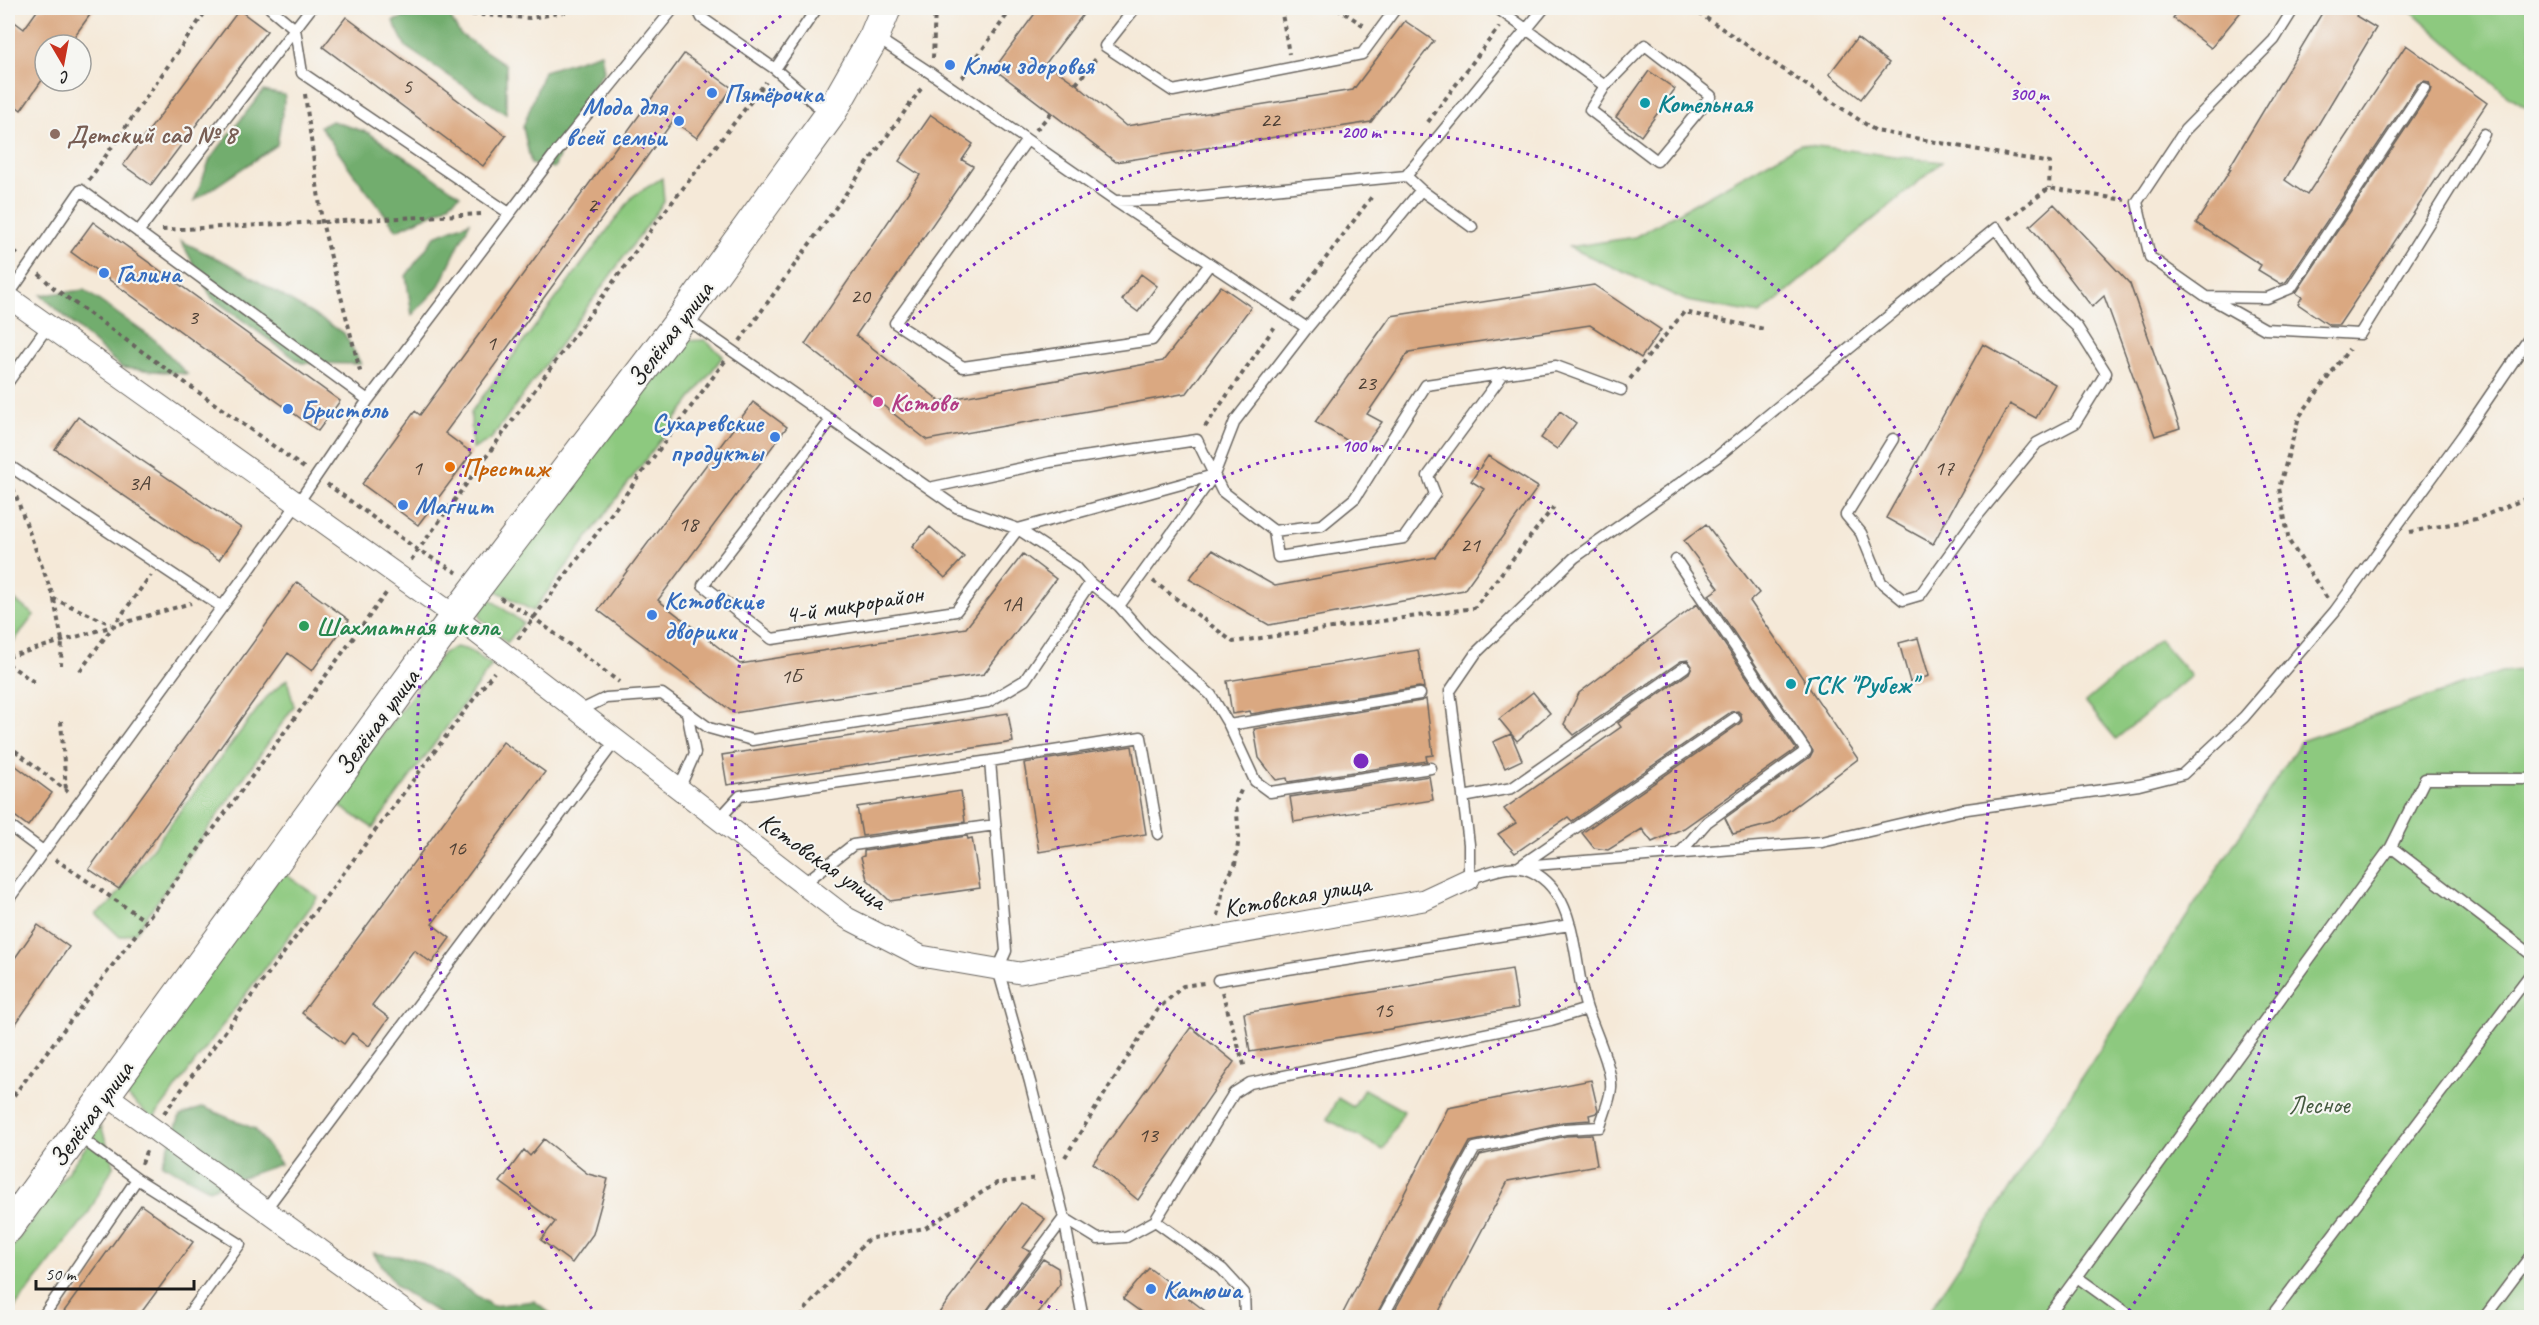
<svg xmlns="http://www.w3.org/2000/svg" width="2539" height="1325" viewBox="0 0 2539 1325" font-family="Caveat,sans-serif">
<style>
.green{fill:#8dc97f;stroke:#54724e;stroke-width:1.5}
.forest{fill:#72ad6e;stroke:#476445;stroke-width:1.5}
.building{fill:#daa881}
.lines{fill:none;stroke-linecap:round;stroke-linejoin:round}
.lane-casing{stroke:#68645e;stroke-width:13}
.street-casing{stroke:#68645e;stroke-width:23}
.secondary-casing{stroke:#68645e;stroke-width:32}
.path{stroke:#68645e;stroke-width:4;stroke-dasharray:4.5 4.5;stroke-linecap:butt}
.lane{stroke:#fff;stroke-width:10}
.street{stroke:#fff;stroke-width:21}
.secondary{stroke:#fff;stroke-width:30}
.ring{fill:none;stroke:#7b2cbf;stroke-width:3;stroke-dasharray:3 6}
.shop-dot{fill:#3f7fe0;stroke:#f6f6f2;stroke-width:2}
.culture-dot{fill:#0f9aa8;stroke:#f6f6f2;stroke-width:2}
.education-dot{fill:#8d6e63;stroke:#f6f6f2;stroke-width:2}
.hotel-dot{fill:#d1479c;stroke:#f6f6f2;stroke-width:2}
.food-dot{fill:#e8710a;stroke:#f6f6f2;stroke-width:2}
.leisure-dot{fill:#2e9e5b;stroke:#f6f6f2;stroke-width:2}
.labels{text-anchor:middle;dominant-baseline:central;stroke-width:4.5;stroke-linejoin:round;paint-order:stroke}
.number-label{font-size:22px;fill:#4c3f35}
.shop-label{font-size:26px;font-weight:bold;fill:#366cbe;stroke:#f6f6f2;text-anchor:start}
.culture-label{font-size:26px;font-weight:bold;fill:#0d838f;stroke:#f6f6f2;text-anchor:start}
.education-label{font-size:26px;font-weight:bold;fill:#785e54;stroke:#f6f6f2;text-anchor:start}
.street-label{font-size:26px;fill:#1c1c1c;stroke:#f6f6f2}
.hotel-label{font-size:26px;font-weight:bold;fill:#b23c85;stroke:#f6f6f2;text-anchor:start}
.food-label{font-size:26px;font-weight:bold;fill:#c56008;stroke:#f6f6f2;text-anchor:start}
.leisure-label{font-size:26px;font-weight:bold;fill:#27864d;stroke:#f6f6f2;text-anchor:start}
.park-label{font-size:26px;fill:#44593f;stroke:#f6f6f2}
.centre{fill:#7b2cbf;stroke:#f6f6f2;stroke-width:3}
.ring-label{font-size:18px;text-anchor:middle;font-weight:bold;fill:#7b2cbf;stroke:#f6f6f2;stroke-width:4.5;stroke-linejoin:round;paint-order:stroke}
</style>
<rect width="100%" height="100%" fill="#f6f6f2"/>
<filter id="ink" filterUnits="userSpaceOnUse"><feTurbulence type="fractalNoise" baseFrequency=".0167" numOctaves="2"/><feDisplacementMap in="SourceGraphic" scale="12" xChannelSelector="R" yChannelSelector="G"/><feConvolveMatrix kernelMatrix="1 2 1 2 8 2 1 2 1" color-interpolation-filters="sRGB"/></filter>
<filter id="wash" filterUnits="userSpaceOnUse"><feTurbulence type="fractalNoise" baseFrequency=".008" numOctaves="4" result="noise"/><feDisplacementMap in="SourceGraphic" scale="24" xChannelSelector="R" yChannelSelector="G"/><feGaussianBlur stdDeviation="1.35" result="paint"/><feColorMatrix in="noise" values="0 0 0 0 0 0 0 0 0 0 0 0 0 0 0 0 0 1.4 0 .05"/><feComposite in="paint" operator="in"/></filter>
<g filter="url(#wash)">
<rect width="100%" height="100%" fill="#f5e9d8"/>
<path class="green" d="M2408,8H2531V110L2509,97Z
M1800,144L1942,162L1760,314L1687,301L1569,247L1635,237Z
M662,178L664,202L491,439L472,450L471,412L633,196Z
M705,340L723,356L533,611L491,588L680,341Z
M8,595L34,615L8,649Z
M486,596L523,623L507,643L480,618L479,605Z
M2159,639L2191,676L2116,739L2085,702Z
M456,647L469,650L492,665L373,828L333,802L443,653Z
M2531,669V1317L1925,1318L2301,741L2501,672Z
M287,679L294,706L136,932L120,937L96,914L110,904L266,698Z
M282,872L318,897L153,1119L126,1095L129,1081Z
M1364,1089L1404,1111L1383,1150L1327,1119L1338,1098L1353,1107Z
M101,1126L114,1165L88,1214L8,1316V1253Z"/>
<path class="forest" d="M433,8H445L460,34L506,65V114L406,47L393,21Z
M601,53L604,71L582,103L554,168L531,164L523,127L544,71Z
M263,91L285,95L277,145L194,201L210,159Z
M332,121L369,133L460,195L444,208L397,230L353,173L320,126Z
M470,222L438,288L412,315L406,276L435,236Z
M181,241L233,266L344,333L361,364L301,363L212,298Z
M84,290L155,340L187,374L122,368L41,295Z
M203,1107L255,1129L281,1164L209,1189L162,1164L180,1116Z
M373,1253L411,1258L442,1273L492,1306L534,1301L555,1317H444L397,1287Z"/>
<g id="blocks">
<path class="building" d="M39,8H95L68,45H45V76L21,110L8,100V17L24,29Z
M1039,8H1088L1046,63L1076,84L1126,126L1353,90L1405,21L1434,41L1371,122L1116,162L994,69Z
M2181,8H2244L2211,48L2173,18Z
M2325,8H2361L2356,16L2376,28L2285,180L2307,195L2406,45L2487,103L2339,325H2329L2298,304L2302,297L2296,293L2430,92L2431,88L2429,82L2424,81L2418,84L2286,282L2281,284L2258,270L2261,265L2196,223L2231,169L2229,168Z
M239,10L267,31L151,185L123,165Z
M346,17L506,136L483,166L323,47Z
M1857,38L1889,63L1861,99L1829,74Z
M684,54L732,88L697,138L673,121L445,433L472,453L418,525L362,484L415,411L420,415Z
M1649,71L1675,89L1641,136L1616,117Z
M931,115L973,144L962,160L973,166L856,335L940,401L1163,361L1221,286L1251,307L1187,393L927,440L805,344L920,175L899,161Z
M2054,204L2130,284L2180,428L2155,436L2104,296L2092,307L2030,226Z
M93,222L340,401L318,431L71,252Z
M1141,274L1157,286L1138,312L1122,300Z
M1594,285L1661,330L1641,358L1590,325L1409,352L1367,414L1382,422L1362,449L1315,422L1391,316Z
M1983,344L2055,384L2036,418L2010,404L1933,544L1886,518Z
M753,402L787,427L658,600L740,664L966,628L1023,554L1056,579L984,674L734,713L598,610Z
M1560,411L1576,423L1557,449L1541,438Z
M78,417L241,528L219,560L55,449Z
M1488,456L1538,487L1464,590L1269,625L1189,579L1212,550L1275,586L1435,557L1484,489L1471,481Z
M1706,524L1759,593L1750,601L1858,759L1771,824L1733,834L1725,818L1810,757L1813,751L1709,595L1719,588L1684,541Z
M930,527L964,557L945,578L912,547Z
M297,582L349,620L312,671L288,653L119,889L89,869Z
M1697,604L1796,749L1684,828L1652,842L1642,829L1608,850L1594,848L1582,833L1739,724L1742,721L1741,714L1738,711L1731,712L1572,821L1568,817L1515,853L1498,834L1516,823L1504,809L1621,727L1618,723L1689,673L1692,666L1688,660L1681,661L1574,735L1564,724L1579,693Z
M1918,638L1929,676L1910,682L1899,643Z
M1418,650L1424,688L1419,687L1251,714L1250,711L1232,714L1227,681Z
M1533,692L1550,713L1517,741L1499,719Z
M1426,699L1433,755L1426,756L1427,761L1288,782L1287,778L1276,780L1259,758L1254,729L1421,701Z
M1008,713L1013,742L727,785L722,755Z
M1511,734L1522,760L1505,768L1493,742Z
M503,742L545,772L432,924L450,938L432,963L414,950L372,1005L389,1018L369,1046L352,1033L344,1044L302,1013Z
M1132,746L1146,834L1039,852L1024,763Z
M8,760L52,793L28,826L8,811Z
M1429,776L1433,800L1294,822L1290,797Z
M961,791L965,822L862,836L857,807Z
M967,836L968,839L972,838L980,888L890,901L867,879L861,857L864,856V851Z
M38,925L69,947L8,1035V968Z
M1512,969L1518,1008L1250,1052L1244,1013Z
M1191,1027L1234,1062L1138,1200L1093,1163Z
M1591,1080L1598,1110L1596,1113L1589,1115L1590,1120L1563,1122L1470,1142L1375,1317H1341L1448,1108Z
M1592,1135L1597,1165L1508,1181L1436,1317H1391L1480,1155L1566,1136Z
M544,1139L588,1174L608,1179L593,1234L572,1263L541,1240L555,1222L500,1182L524,1150L530,1156Z
M1021,1203L1045,1219L1023,1248L1030,1251L982,1317H936Z
M141,1205L193,1242L138,1317H60Z
M1043,1259L1058,1268L1060,1284L1035,1317H999Z
M1149,1268L1213,1317H1148L1123,1299Z"/>
</g>
</g>
<g filter="url(#ink)">
<use href="#blocks" fill-opacity="0" stroke="#68645e" stroke-width="1.5"/>
<g class="lines">
<defs>
<path id="lane" d="M270,8L295,29L302,73L509,213
M697,8L702,18L775,69L828,115
M1135,8L1105,46L1173,91L1362,54L1396,8
M1497,8L1605,86L1590,110L1657,161L1711,96L1645,45L1605,86
M2294,8L2274,40L2185,130L2137,202L2150,257L2207,297L2267,298L2291,288L2424,88
M877,38L932,74L1115,201L1307,328
M775,69L817,8
M1027,140L895,323L963,367L1152,340L1210,264
M1421,190L1406,176L1544,8
M1115,201L1162,200L1406,176
M138,232L311,8
M8,296L81,190L368,400
M2210,298L2265,329L2360,334L2484,134
M685,318L956,507L1018,529L1076,567L1090,583L1025,680L988,702L752,740L709,728L687,712
M8,382L48,326
M831,420L703,585L772,639L956,611L1018,529L1214,475
M8,465L222,607
M929,488L1050,462L1197,440L1222,491L1274,531L1322,525L1355,498L1426,385L1556,366L1621,390
M1274,531L1278,557L1404,538L1435,494L1428,476L1504,373
M1676,560L1806,751L1707,822L1680,853
M1090,583L1119,606L1214,475L1235,421L1307,328L1421,190L1472,227
M1119,606L1146,637L1211,695L1229,725L1255,781L1270,792L1431,768
M579,711L606,698L662,694L687,712L695,753L679,789
M1229,725L1420,694
M990,761L1141,737L1158,834
M1463,797L1512,788L1685,667
M719,819L740,796L990,761L1006,951L998,969L1030,1082L1064,1218L989,1318
M8,825L43,851
M2391,847L2532,955
M1520,866L1735,718
M1522,866L1822,842L1960,810L2139,785L2183,774L2244,717L2335,611L2463,435L2532,334
M803,884L853,845L995,825
M8,900L298,503L368,400L554,155L674,8
M1218,980L1570,925
M77,1135L137,1179
M265,1210L616,740
M1064,1218L1098,1239L1126,1237L1155,1221L1234,1093L1250,1083L1551,1020L1587,1009
M1064,1218L1083,1318
M1155,1221L1222,1269L1244,1293L1245,1318
M2077,1277L2134,1318
M42,1318L137,1179L240,1244L186,1318
M1382,1318L1475,1148L1565,1129L1600,1127C1603,1115 1610,1101 1611,1088C1613,1070 1593,1027 1587,1009C1573,968 1579,901 1538,875C1516,860 1492,871 1469,879V844L1450,691L1476,653L1574,558L1717,457L1996,228L2037,289L2077,327L2106,373L2075,423L2037,443L1974,520L1920,595L1903,600L1881,582L1861,533L1846,515L1893,439
M2047,1318L2391,847L2425,779H2532
M2270,1318L2532,972
M2484,1318L2532,1254"/>
<path id="street" d="M8,297L455,616L847,918L921,956L1020,973L1424,900L1469,879
M105,1094L414,1318"/>
<path id="secondary" d="M8,1228L455,616L683,317L829,116L874,37L886,8"/>
</defs>
<use href="#lane" class="lane-casing"/>
<use href="#street" class="street-casing"/>
<use href="#secondary" class="secondary-casing"/>
<path class="path" d="M364,8L530,18L588,8
M1281,8L1289,54
M1337,8L1366,27
M1691,8L1876,131L2050,163L2049,188
M933,58L935,8
M962,78L1012,8
M1076,84L1098,56
M305,94L322,222L361,375
M1428,122L1499,27
M1036,130L1051,113
M89,180L208,8
M2008,219L2049,188L2125,200
M162,230L481,214
M8,245L18,255
M39,274L55,289L304,468
M1293,302L1373,195
M740,341L923,86
M1630,379L1684,312L1764,329
M1205,427L1276,325
M327,484L418,550L458,573
M13,488L54,599L111,624
M2410,532L2476,519L2532,496
M411,560L659,219L766,82
M1153,581L1233,642L1474,608L1556,504
M500,598L534,618L619,682
M2327,598L2289,541L2279,488L2299,417L2349,349
M54,600L62,640L61,665
M518,639L725,361
M8,657L191,603
M8,664L37,684
M80,671L151,575
M61,721L66,790
M8,745L68,792
M55,859L146,921
M1218,916L1224,884L1235,865L1239,837L1236,802L1242,788
M1222,992L1245,1068
M8,1103L146,921L387,592
M164,1113L494,672
M1065,1157L1158,1009L1183,986L1204,983
M142,1164L147,1148
M802,1318L804,1311L868,1239L925,1228L997,1183L1038,1178"/>
<use href="#lane" class="lane"/>
<use href="#street" class="street"/>
<use href="#secondary" class="secondary"/>
</g>
</g>
<g class="ring">
<circle cx="1361" cy="761" r="315"/>
<path d="M1066 1316A629 629 0 1 1 1656 1316"/>
<path d="M597 1316A944 944 0 0 1 786 12M1936 12A944 944 0 0 1 2125 1316"/>
</g>
<g class="shop-dot">
<circle cx="950" cy="65" r="6"/>
<circle cx="712" cy="93" r="6"/>
<circle cx="679" cy="121" r="6"/>
<circle cx="104" cy="273" r="6"/>
<circle cx="288" cy="409" r="6"/>
<circle cx="775" cy="437" r="6"/>
<circle cx="403" cy="505" r="6"/>
<circle cx="652" cy="615" r="6"/>
<circle cx="1151" cy="1289" r="6"/>
</g>
<g class="culture-dot">
<circle cx="1645" cy="103" r="6"/>
<circle cx="1791" cy="684" r="6"/>
</g>
<circle class="education-dot" cx="55" cy="134" r="6"/>
<circle class="hotel-dot" cx="878" cy="402" r="6"/>
<circle class="food-dot" cx="450" cy="467" r="6"/>
<circle class="leisure-dot" cx="304" cy="626" r="6"/>
<g class="labels">
<g class="number-label">
<text x="407" y="86">5</text>
<text x="1270" y="120">22</text>
<text x="592" y="205">2</text>
<text x="860" y="296">20</text>
<text x="193" y="317">3</text>
<text x="491" y="343">1</text>
<text x="1366" y="383">23</text>
<text x="417" y="468">1</text>
<text x="1944" y="468">17</text>
<text x="139" y="483">3А</text>
<text x="688" y="524">18</text>
<text x="1470" y="545">21</text>
<text x="1011" y="604">1А</text>
<text x="791" y="676">1Б</text>
<text x="456" y="848">16</text>
<text x="1383" y="1010">15</text>
<text x="1148" y="1135">13</text>
</g>
<g class="shop-label">
<text x="962" y="65">Ключ здоровья</text>
<text x="724" y="93">Пятёрочка</text>
<text x="667" y="106" text-anchor="end">Мода для<tspan x="667" dy="30">всей семьи</tspan></text>
<text x="116" y="273">Галина</text>
<text x="300" y="409">Бристоль</text>
<text x="763" y="422" text-anchor="end">Сухаревские<tspan x="763" dy="30">продукты</tspan></text>
<text x="415" y="505">Магнит</text>
<text x="664" y="600">Кстовские<tspan x="664" dy="30">дворики</tspan></text>
<text x="1163" y="1289">Катюша</text>
</g>
<g class="culture-label">
<text x="1657" y="103">Котельная</text>
<text x="1803" y="684">ГСК "Рубеж"</text>
</g>
<g class="education-label">
<text x="67" y="134">Детский сад № 8</text>
</g>
<g class="street-label">
<text transform="translate(670 334) rotate(-53)">Зелёная улица</text>
<text transform="translate(854 604) rotate(-9)">4-й микрорайон</text>
<text transform="translate(377 722) rotate(-54)">Зелёная улица</text>
<text transform="translate(823 861) rotate(35)">Кстовская улица</text>
<text transform="translate(1297 896) rotate(-10)">Кстовская улица</text>
<text transform="translate(91 1114) rotate(-54)">Зелёная улица</text>
</g>
<g class="hotel-label">
<text x="890" y="402">Кстово</text>
</g>
<g class="food-label">
<text x="462" y="467">Престиж</text>
</g>
<g class="leisure-label">
<text x="316" y="626">Шахматная школа</text>
</g>
<g class="park-label">
<text x="2319" y="1104">Лесное</text>
</g>
</g>
<circle cx="1361" cy="761" r="9" class="centre"/>
<g class="ring-label">
<text x="2029" y="100">300 m</text>
<text x="1361" y="138">200 m</text>
<text x="1361" y="452">100 m</text>
</g>
<rect width="2539" height="1325" fill="none" stroke="#f6f6f2" stroke-width="30"/>
<g transform="translate(63 63) rotate(170)"><circle r="28" fill="#f6f6f2" stroke="#9f9f9c" stroke-width="1.5"/>
<path d="M0-4.5L10 22L0 15L-10 22Z" fill="#c8321e"/>
<text y="-9" font-size="16" font-weight="bold" text-anchor="middle" fill="#1c1c1c">С</text>
</g>
<path d="M36 1280v9h158v-9" fill="none" stroke="#1c1c1c" stroke-width="3"/>
<text x="45" y="1280" font-size="18" fill="#1c1c1c" stroke="#f6f6f2" stroke-width="4.5" paint-order="stroke">50 m</text>
</svg>
